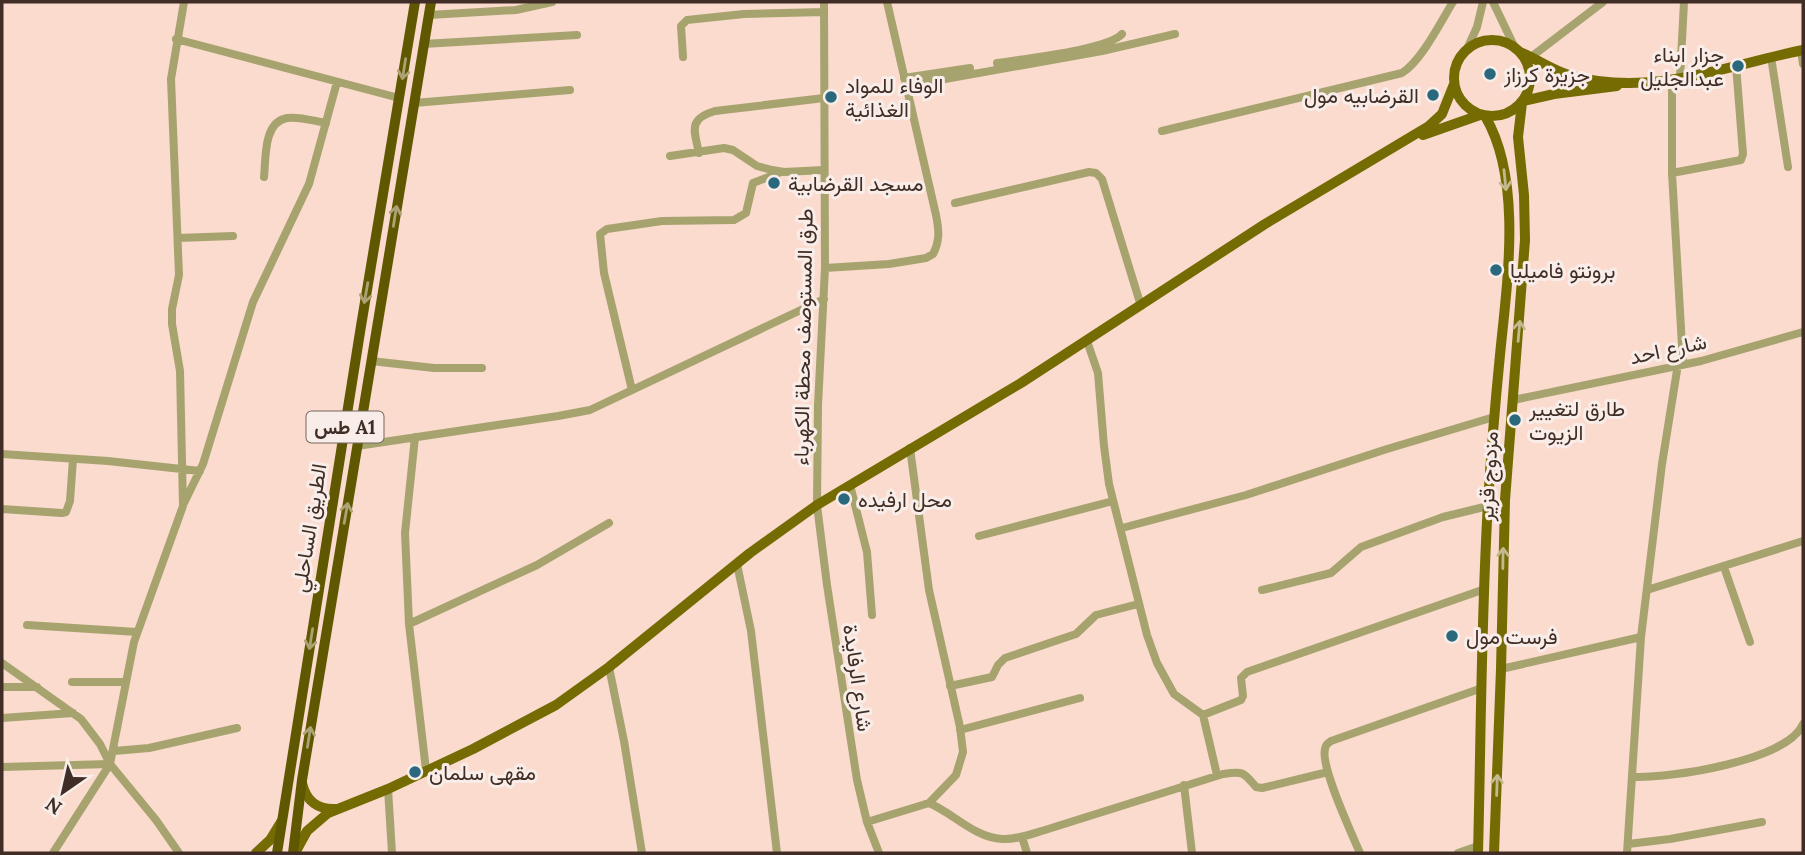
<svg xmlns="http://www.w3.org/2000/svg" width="1805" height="855" viewBox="0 0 1805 855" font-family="Lora,Vazirmatn,serif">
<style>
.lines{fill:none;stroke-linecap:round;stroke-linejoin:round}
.minor{stroke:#a7a36e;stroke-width:8}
.major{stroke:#746c02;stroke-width:10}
.highway{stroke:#5f5800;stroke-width:10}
.oneway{stroke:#aca274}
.oneway2{stroke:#c3b98d}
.poi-dot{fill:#2a687e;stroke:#f8ede9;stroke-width:2.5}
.labels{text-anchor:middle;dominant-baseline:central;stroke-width:6;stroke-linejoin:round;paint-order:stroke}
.shield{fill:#f8ede9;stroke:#776760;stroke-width:2}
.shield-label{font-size:19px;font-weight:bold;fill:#402d25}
.poi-label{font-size:21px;fill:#402d25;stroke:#f8ede9;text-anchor:start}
.street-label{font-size:21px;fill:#402d25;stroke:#f8ede9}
</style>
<rect width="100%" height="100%" fill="#fadbce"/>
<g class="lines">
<path class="minor" d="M824,2L825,268L818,405L817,505L827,585L857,780L867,822L879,853
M1493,2L1515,48
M429,15L516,10L552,2
M176,39L399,98
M423,44L577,35
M1467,49L1477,27L1483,2
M1801,50L1803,64
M683,57L681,26L687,20L744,14L824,12
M1531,57L1603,2
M1771,57L1788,167
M997,63C1021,59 1108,50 1122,34
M904,78L970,68
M1680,78L1684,2
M1672,79V173L1683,363
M906,86L1102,51L1175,34
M414,103L570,90
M1162,131L1402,73C1422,60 1440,23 1453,2
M699,153C694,130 688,119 715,111L824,98
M670,156L724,148L733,150L757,166L772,170L784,172L824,170
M1672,173L1741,160L1743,154L1736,65
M264,177C266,159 263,122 287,118C298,116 314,121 326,123
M955,203L1089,172L1096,173L1102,179L1141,306
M178,238L233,236
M825,268L889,264L926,258L933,254C940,241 939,230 936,215L887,2
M1087,341L1098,373L1104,446L1109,484L1147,635L1157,663L1174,694L1203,715L1217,775
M371,361L434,368H482
M632,390L604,273L600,234L607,229L662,221L734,220L746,213L753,183L781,172
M1513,400L1701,361L1803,332
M415,437L405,533L409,624L426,770
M357,446L558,416L590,410L824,299
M910,448L929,590L960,727L963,752L956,775L929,803
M2,454L108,461L200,471
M850,485L867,552L872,615
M184,503L203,464L253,302L309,184L337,82
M2,509L62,513L66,512L70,501L73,459
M1122,528L1246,495L1387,449L1494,417
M979,536L1113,501
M737,564L751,631L777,853
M1724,567L1750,642
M1262,590L1331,573L1361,547L1443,517L1488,506
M1647,590L1803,541
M409,624L537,565L609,523
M27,625L137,632
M2,663L81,719L100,744L110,764L156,820L179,853
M609,667L624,741L642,853
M1501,669L1641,637
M72,682H126
M950,686L992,677L998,665L1005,658L1076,634L1096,615L1138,604
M2,687H37
M1203,715L1241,700L1243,696L1241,678L1247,672L1485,589
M2,718L73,713
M960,730L1080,698
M114,751L149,748L237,728
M2,767L110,764
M1634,777C1671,778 1787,761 1803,724
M1184,785L1192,853
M388,789L392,853
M867,822L929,803C953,813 975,838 1002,839C1016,840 1031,834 1045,830L1223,774C1244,771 1243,772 1256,787L1262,788L1328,772
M1022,837L1027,853
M1628,844L1670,839L1762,822
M53,853L110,764L134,642L183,506L180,371L172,324V309L179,275L171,79L184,2
M1360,853C1352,834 1320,766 1325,749C1326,744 1327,744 1331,741L1482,688
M1458,853L1478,846
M1627,853L1641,637L1662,464L1678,364"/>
<path class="major" d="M1454 78a38 38 0 1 1 76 0a38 38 0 1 1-76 0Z
M1520,52C1537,59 1552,70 1569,75C1650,98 1725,66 1803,50
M1523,101L1554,94L1617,86
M1423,135L1480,115
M302,783C306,801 318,810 336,809
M256,853L270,840L281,822
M295,853L307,831L328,813L388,789L473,749L556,705L609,667L750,553L817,505L1021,383L1265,224L1429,126L1442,114L1454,84
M1478,853C1481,737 1481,620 1488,503C1491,454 1495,405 1500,355C1507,283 1523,180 1485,116
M1494,853L1501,669L1505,500L1525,240L1524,195L1518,137L1522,103"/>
<path class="highway" d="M277,853L361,326L415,2
M293,853L302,780L431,2"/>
</g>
<defs><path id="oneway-shaft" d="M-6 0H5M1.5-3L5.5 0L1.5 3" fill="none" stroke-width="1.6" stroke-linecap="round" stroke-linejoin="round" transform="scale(1.75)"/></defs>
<g class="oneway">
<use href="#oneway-shaft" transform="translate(404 69) rotate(99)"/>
<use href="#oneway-shaft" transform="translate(395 216) rotate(-81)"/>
<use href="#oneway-shaft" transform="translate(366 293) rotate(100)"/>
<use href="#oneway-shaft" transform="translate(346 513) rotate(-80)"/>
<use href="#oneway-shaft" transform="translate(311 639) rotate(99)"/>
<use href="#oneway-shaft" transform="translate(309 737) rotate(-81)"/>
</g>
<g class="oneway2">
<use href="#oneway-shaft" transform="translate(1505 180) rotate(84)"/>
<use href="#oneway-shaft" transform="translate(1519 331) rotate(-85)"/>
<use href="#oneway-shaft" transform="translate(1503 558) rotate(-89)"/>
<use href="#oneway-shaft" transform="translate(1497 785) rotate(-88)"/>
</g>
<g class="poi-dot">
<circle cx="1738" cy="66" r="7"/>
<circle cx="1490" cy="74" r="7"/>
<circle cx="1433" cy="95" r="7"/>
<circle cx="831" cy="97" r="7"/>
<circle cx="774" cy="183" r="7"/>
<circle cx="1496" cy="270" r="7"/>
<circle cx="1515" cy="420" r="7"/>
<circle cx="844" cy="499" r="7"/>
<circle cx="1452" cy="636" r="7"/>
<circle cx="415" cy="772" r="7"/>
</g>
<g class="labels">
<rect class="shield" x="306.5" y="411.5" width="77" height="31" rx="5"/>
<g class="shield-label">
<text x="345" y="427">طس A1</text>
</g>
<g class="poi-label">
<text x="1724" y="54" text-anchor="end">جزار ابناء<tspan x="1724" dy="24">عبدالجليل</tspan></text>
<text x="1504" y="74">جزيرة كرزاز</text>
<text x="845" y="85">الوفاء للمواد<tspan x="845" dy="24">الغذائية</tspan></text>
<text x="1419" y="95" text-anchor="end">القرضابيه مول</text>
<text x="788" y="183">مسجد القرضابية</text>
<text x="1510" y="270">برونتو فاميليا</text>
<text x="1529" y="408">طارق لتغيير<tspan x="1529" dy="24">الزيوت</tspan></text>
<text x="858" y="499">محل ارفيده</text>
<text x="1466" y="636">فرست مول</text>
<text x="429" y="772">مقهى سلمان</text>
</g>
<g class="street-label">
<text transform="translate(803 337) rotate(-89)">طرق المستوصف محطة الكهرباء</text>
<text transform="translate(1668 349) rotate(-12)">شارع احد</text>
<text transform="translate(1488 476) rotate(-87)">مزدوج قزير</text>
<text transform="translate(309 528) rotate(-81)">الطريق الساحلي</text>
<text transform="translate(858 678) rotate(82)">شارع الرفايدة</text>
</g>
</g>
<rect width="1805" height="855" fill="none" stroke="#402d25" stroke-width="7"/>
<g transform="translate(63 792) rotate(214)" stroke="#f8ede9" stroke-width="5" paint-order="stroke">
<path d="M0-5L12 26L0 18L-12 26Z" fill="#402d25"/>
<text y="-10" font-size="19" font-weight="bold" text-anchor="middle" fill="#402d25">N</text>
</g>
</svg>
